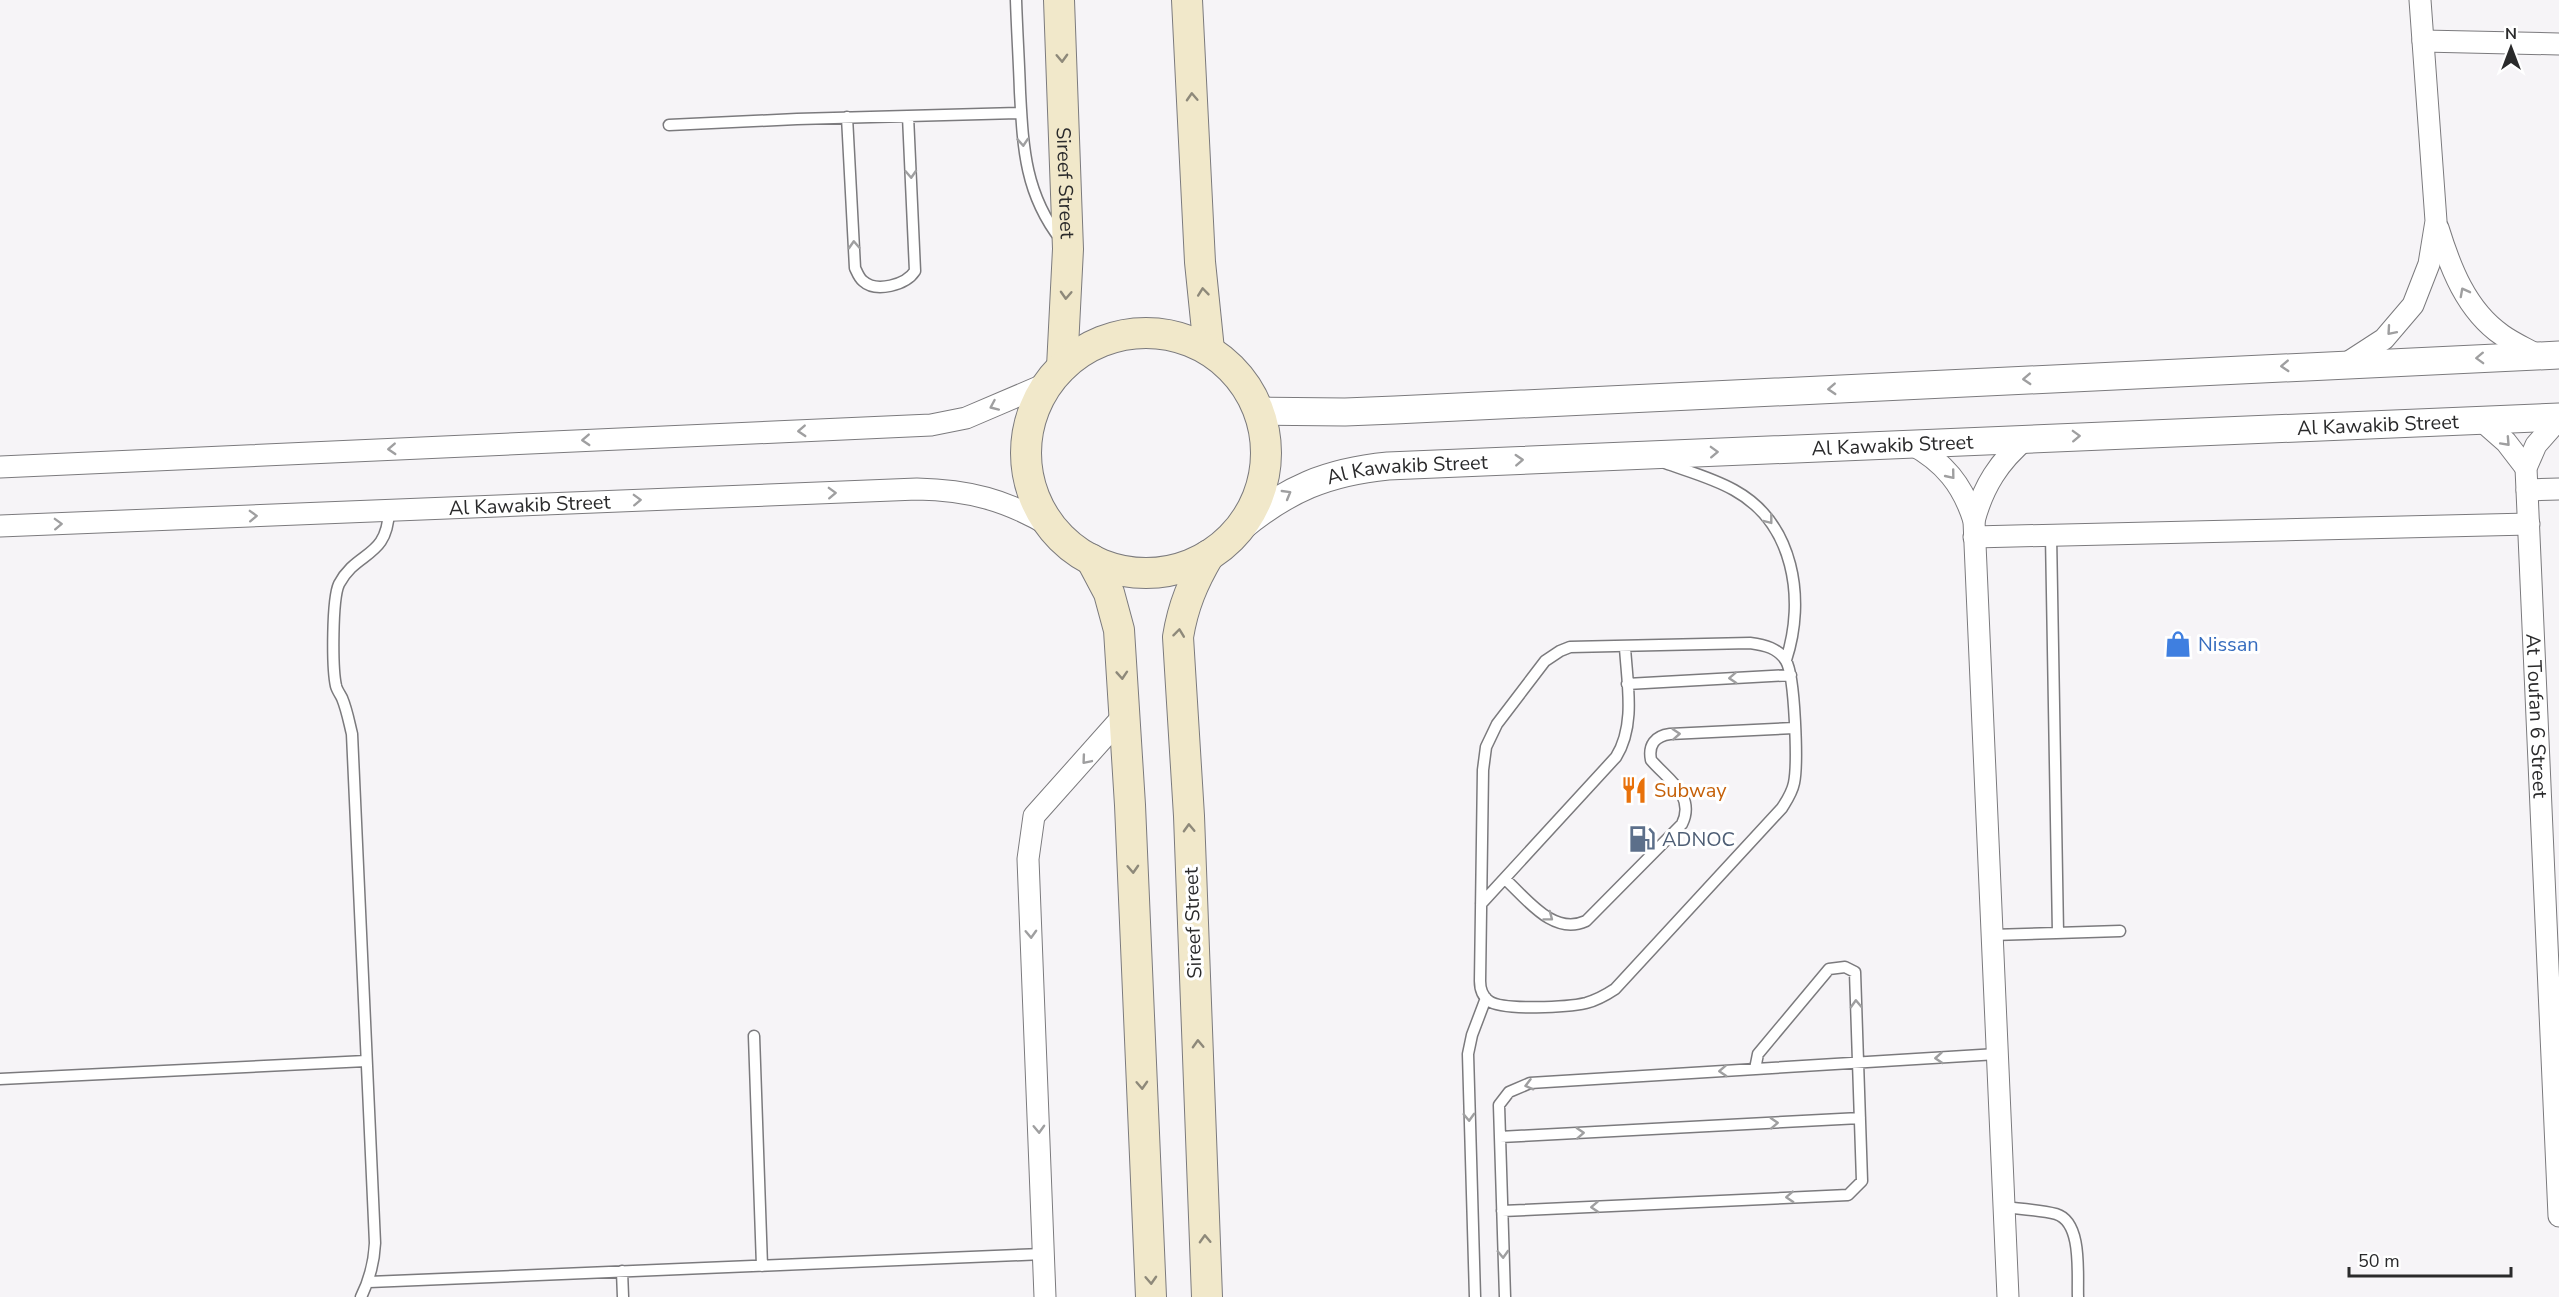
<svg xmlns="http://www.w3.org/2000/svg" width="2559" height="1297" viewBox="0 0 2559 1297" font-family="'Nunito Sans',sans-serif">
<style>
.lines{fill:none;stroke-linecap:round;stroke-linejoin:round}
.service-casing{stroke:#7b7a7d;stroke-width:13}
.minor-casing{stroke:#7b7a7d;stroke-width:23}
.tertiary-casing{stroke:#7b7a7d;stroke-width:29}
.secondary-casing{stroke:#7b7a7d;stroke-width:32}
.service{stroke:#fff;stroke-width:10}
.minor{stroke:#fff;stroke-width:21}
.tertiary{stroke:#fff;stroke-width:27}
.secondary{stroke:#f1e8ca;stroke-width:30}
.oneway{stroke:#8e897a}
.oneway2{stroke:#9f9fa0}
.labels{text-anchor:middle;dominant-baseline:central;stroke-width:6;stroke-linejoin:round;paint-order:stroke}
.street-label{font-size:20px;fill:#2a2a2b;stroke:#fff}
.shop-label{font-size:20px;fill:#366cbe;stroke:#fff;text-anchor:start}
.food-label{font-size:20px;fill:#c56008;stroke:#fff;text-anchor:start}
.service-label{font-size:20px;fill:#4e5e75;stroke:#fff;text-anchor:start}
</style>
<rect width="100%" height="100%" fill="#f6f4f7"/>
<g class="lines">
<defs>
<path id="service" d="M1016,0C1017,31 1019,61 1020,92C1023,148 1025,194 1061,240
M847,117L855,268C857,272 859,278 863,281C876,293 906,285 915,271L908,116
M669,125L797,119L1021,113
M1665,463C1687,471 1713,478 1734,490C1794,523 1806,599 1786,660
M2051,535L2058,933
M1750,643C1765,645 1778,648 1786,661C1795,676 1798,764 1794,783C1792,793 1787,800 1782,808L1615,989C1606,995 1597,1000 1586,1003C1569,1007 1503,1011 1489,1001C1482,996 1480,989 1480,981L1483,770L1486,747L1497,724L1545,661L1560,651L1570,647Z
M1627,684L1791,675
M1505,879C1527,899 1553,936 1586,921L1682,824C1696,795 1667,779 1651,760C1648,745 1655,736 1670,734L1794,728
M1481,904L1616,757C1636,725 1627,683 1625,647
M1992,935L2120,931
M754,1036L762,1266
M0,1079L366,1061
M1500,1137L1860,1118
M2004,1207C2021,1209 2040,1210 2056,1214C2083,1222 2077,1275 2078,1297
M1502,1211L1848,1195L1862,1181L1855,972L1845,967L1829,969L1758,1054L1755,1069
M622,1271L623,1297
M369,1282L1043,1254
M361,1297C370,1279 374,1263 375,1243L352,734C349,722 347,710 342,698C340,694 337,690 336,686C332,668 332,599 339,584C357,550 387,559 389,511
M1475,1297L1468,1054L1472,1035L1486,998
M1505,1297L1499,1105L1509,1092L1530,1083L1997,1054"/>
<g id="minor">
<path d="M2423,41L2559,44"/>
<path d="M2438,228C2450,267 2466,310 2502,335C2513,343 2527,349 2539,356"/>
<path d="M2347,363L2384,339L2413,305L2429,264L2436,221L2420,0"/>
<path id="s1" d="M2559,419L2536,445L2526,468L2559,1216"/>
<path d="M2481,420L2506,442L2526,468"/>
<path d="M1911,444C1944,462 1963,485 1974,521L2008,1297"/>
<path d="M0,467L931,425L966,418L1048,383"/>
<path d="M2527,490L2559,489"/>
<path d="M1974,521C1983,487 1999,461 2027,438"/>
<path id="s2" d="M0,526L917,489C969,490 1006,500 1050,526"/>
<path d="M1974,537L2529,524"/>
<path d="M1045,1297L1028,859L1034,816L1124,715"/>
</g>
<g id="tertiary">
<path d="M1259,411L1345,412L1395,410L2559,355"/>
<path id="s3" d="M1240,528C1287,489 1327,472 1388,466L2559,417"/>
</g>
<g id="secondary">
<path id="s4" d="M1059,0L1068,249L1062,367"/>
<path d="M1187,0L1200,262L1209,350"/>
<circle cx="1146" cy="453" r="120"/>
<path d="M1091,559L1109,593L1119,630L1130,805L1151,1297"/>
<path d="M1207,1297L1189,816L1178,637C1183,606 1193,582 1209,555"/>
</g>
</defs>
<use href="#service" class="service-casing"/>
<use href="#minor" class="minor-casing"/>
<use href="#tertiary" class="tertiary-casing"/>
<use href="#secondary" class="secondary-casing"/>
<use href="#service" class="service"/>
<use href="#minor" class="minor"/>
<use href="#tertiary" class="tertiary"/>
<use href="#secondary" class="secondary"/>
</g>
<defs><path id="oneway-chevron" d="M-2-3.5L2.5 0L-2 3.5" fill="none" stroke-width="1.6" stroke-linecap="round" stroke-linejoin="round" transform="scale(1.5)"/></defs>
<g class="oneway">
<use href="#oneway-chevron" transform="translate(1062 58) rotate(88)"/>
<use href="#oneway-chevron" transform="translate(1192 97) rotate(-93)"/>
<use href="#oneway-chevron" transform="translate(1203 292) rotate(-96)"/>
<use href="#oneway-chevron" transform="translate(1066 295) rotate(93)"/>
<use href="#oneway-chevron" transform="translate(1179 633) rotate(-83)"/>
<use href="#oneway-chevron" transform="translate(1122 675) rotate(86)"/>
<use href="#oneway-chevron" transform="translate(1189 828) rotate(-92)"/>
<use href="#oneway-chevron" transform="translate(1133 869) rotate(87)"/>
<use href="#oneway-chevron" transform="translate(1198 1044) rotate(-92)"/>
<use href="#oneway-chevron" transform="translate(1142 1085) rotate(87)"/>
<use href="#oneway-chevron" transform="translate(1205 1239) rotate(-92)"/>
<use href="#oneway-chevron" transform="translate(1151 1280) rotate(87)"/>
</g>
<g class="oneway2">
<use href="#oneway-chevron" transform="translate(1023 142) rotate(86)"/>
<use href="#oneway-chevron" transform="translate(911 174) rotate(87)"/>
<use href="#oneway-chevron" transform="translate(854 245) rotate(-93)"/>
<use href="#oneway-chevron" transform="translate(2464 292) rotate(-118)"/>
<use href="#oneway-chevron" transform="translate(2391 331) rotate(131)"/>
<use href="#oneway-chevron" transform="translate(2480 358) rotate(178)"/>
<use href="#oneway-chevron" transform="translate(2285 366) rotate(177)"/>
<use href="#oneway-chevron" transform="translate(2027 379) rotate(177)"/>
<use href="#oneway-chevron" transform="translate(1832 389) rotate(177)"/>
<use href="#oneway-chevron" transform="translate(994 406) rotate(156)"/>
<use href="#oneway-chevron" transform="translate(802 431) rotate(177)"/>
<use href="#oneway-chevron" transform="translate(2076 436) rotate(-2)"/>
<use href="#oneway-chevron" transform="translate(586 440) rotate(177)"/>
<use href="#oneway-chevron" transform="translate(2506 442) rotate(47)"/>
<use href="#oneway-chevron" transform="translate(392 449) rotate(177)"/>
<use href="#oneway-chevron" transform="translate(1714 452) rotate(-2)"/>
<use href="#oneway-chevron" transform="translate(1519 460) rotate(-3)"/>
<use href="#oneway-chevron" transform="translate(1951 475) rotate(51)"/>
<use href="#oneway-chevron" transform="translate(832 493) rotate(-2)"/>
<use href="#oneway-chevron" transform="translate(1287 494) rotate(-30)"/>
<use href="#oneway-chevron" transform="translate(637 500) rotate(-2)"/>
<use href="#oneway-chevron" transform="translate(253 516) rotate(-2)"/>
<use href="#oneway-chevron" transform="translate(1769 520) rotate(52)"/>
<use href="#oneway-chevron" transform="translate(58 524) rotate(-2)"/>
<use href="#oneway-chevron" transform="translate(1733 678) rotate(177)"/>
<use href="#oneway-chevron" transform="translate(1676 734) rotate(-4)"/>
<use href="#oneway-chevron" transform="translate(1086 760) rotate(130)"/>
<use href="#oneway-chevron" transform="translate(1549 917) rotate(37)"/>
<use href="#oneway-chevron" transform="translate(1031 934) rotate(88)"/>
<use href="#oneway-chevron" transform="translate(1856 1004) rotate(-92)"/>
<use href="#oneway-chevron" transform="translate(1939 1058) rotate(176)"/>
<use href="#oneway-chevron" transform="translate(1723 1071) rotate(177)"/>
<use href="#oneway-chevron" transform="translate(1529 1085) rotate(165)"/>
<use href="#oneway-chevron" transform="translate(1469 1117) rotate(88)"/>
<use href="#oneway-chevron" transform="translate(1774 1123) rotate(-3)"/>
<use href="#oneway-chevron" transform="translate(1039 1129) rotate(88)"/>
<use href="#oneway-chevron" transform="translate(1580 1133) rotate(-3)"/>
<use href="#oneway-chevron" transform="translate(1790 1197) rotate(177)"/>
<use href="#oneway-chevron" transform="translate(1595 1207) rotate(177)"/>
<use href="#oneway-chevron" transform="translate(1503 1254) rotate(88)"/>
</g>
<defs>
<symbol id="shop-bare" viewBox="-9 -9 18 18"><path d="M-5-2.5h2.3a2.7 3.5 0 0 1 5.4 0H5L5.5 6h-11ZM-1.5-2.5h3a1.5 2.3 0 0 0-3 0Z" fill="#3f7fe0" stroke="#fff" stroke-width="2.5" paint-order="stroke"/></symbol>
<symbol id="restaurant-bare" viewBox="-9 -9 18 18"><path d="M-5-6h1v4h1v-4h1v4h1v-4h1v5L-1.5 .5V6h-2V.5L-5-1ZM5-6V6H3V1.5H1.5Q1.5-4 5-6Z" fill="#e8710a" stroke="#fff" stroke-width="2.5" paint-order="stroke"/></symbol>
<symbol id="fuel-bare" viewBox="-9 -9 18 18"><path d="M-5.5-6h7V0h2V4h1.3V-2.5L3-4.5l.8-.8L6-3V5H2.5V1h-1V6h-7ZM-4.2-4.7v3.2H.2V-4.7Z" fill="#5c6f8a" stroke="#fff" stroke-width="2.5" paint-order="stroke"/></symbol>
</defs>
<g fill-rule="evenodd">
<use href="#shop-bare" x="2159" y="625" width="38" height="38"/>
<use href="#restaurant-bare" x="1615" y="771" width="38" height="38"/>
<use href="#fuel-bare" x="1623" y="820" width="38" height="38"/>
</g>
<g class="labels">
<g class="street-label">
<text stroke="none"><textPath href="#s4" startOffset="183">Sireef Street</textPath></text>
<text stroke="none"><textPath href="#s3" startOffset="1154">Al Kawakib Street</textPath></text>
<text stroke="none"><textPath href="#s3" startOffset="668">Al Kawakib Street</textPath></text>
<text stroke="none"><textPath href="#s3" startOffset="182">Al Kawakib Street</textPath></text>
<text stroke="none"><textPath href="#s2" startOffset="530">Al Kawakib Street</textPath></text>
<text stroke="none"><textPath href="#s1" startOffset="308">At Toufan 6 Street</textPath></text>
<text transform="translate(1193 923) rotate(-92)">Sireef Street</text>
</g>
<g class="shop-label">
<text x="2198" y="644">Nissan</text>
</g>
<g class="food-label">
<text x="1654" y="790">Subway</text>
</g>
<g class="service-label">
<text x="1662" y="839">ADNOC</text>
</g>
</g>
<g transform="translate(2511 48)" stroke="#ffffff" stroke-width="4.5" paint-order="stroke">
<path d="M0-4.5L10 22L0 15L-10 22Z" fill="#2a2a2b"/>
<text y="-9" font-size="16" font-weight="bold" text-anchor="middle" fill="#2a2a2b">N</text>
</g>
<path d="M2349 1267v9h162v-9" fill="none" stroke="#2a2a2b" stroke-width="3"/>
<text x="2358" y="1267" font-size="18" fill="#2a2a2b" stroke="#ffffff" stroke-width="4.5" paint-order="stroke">50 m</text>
</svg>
